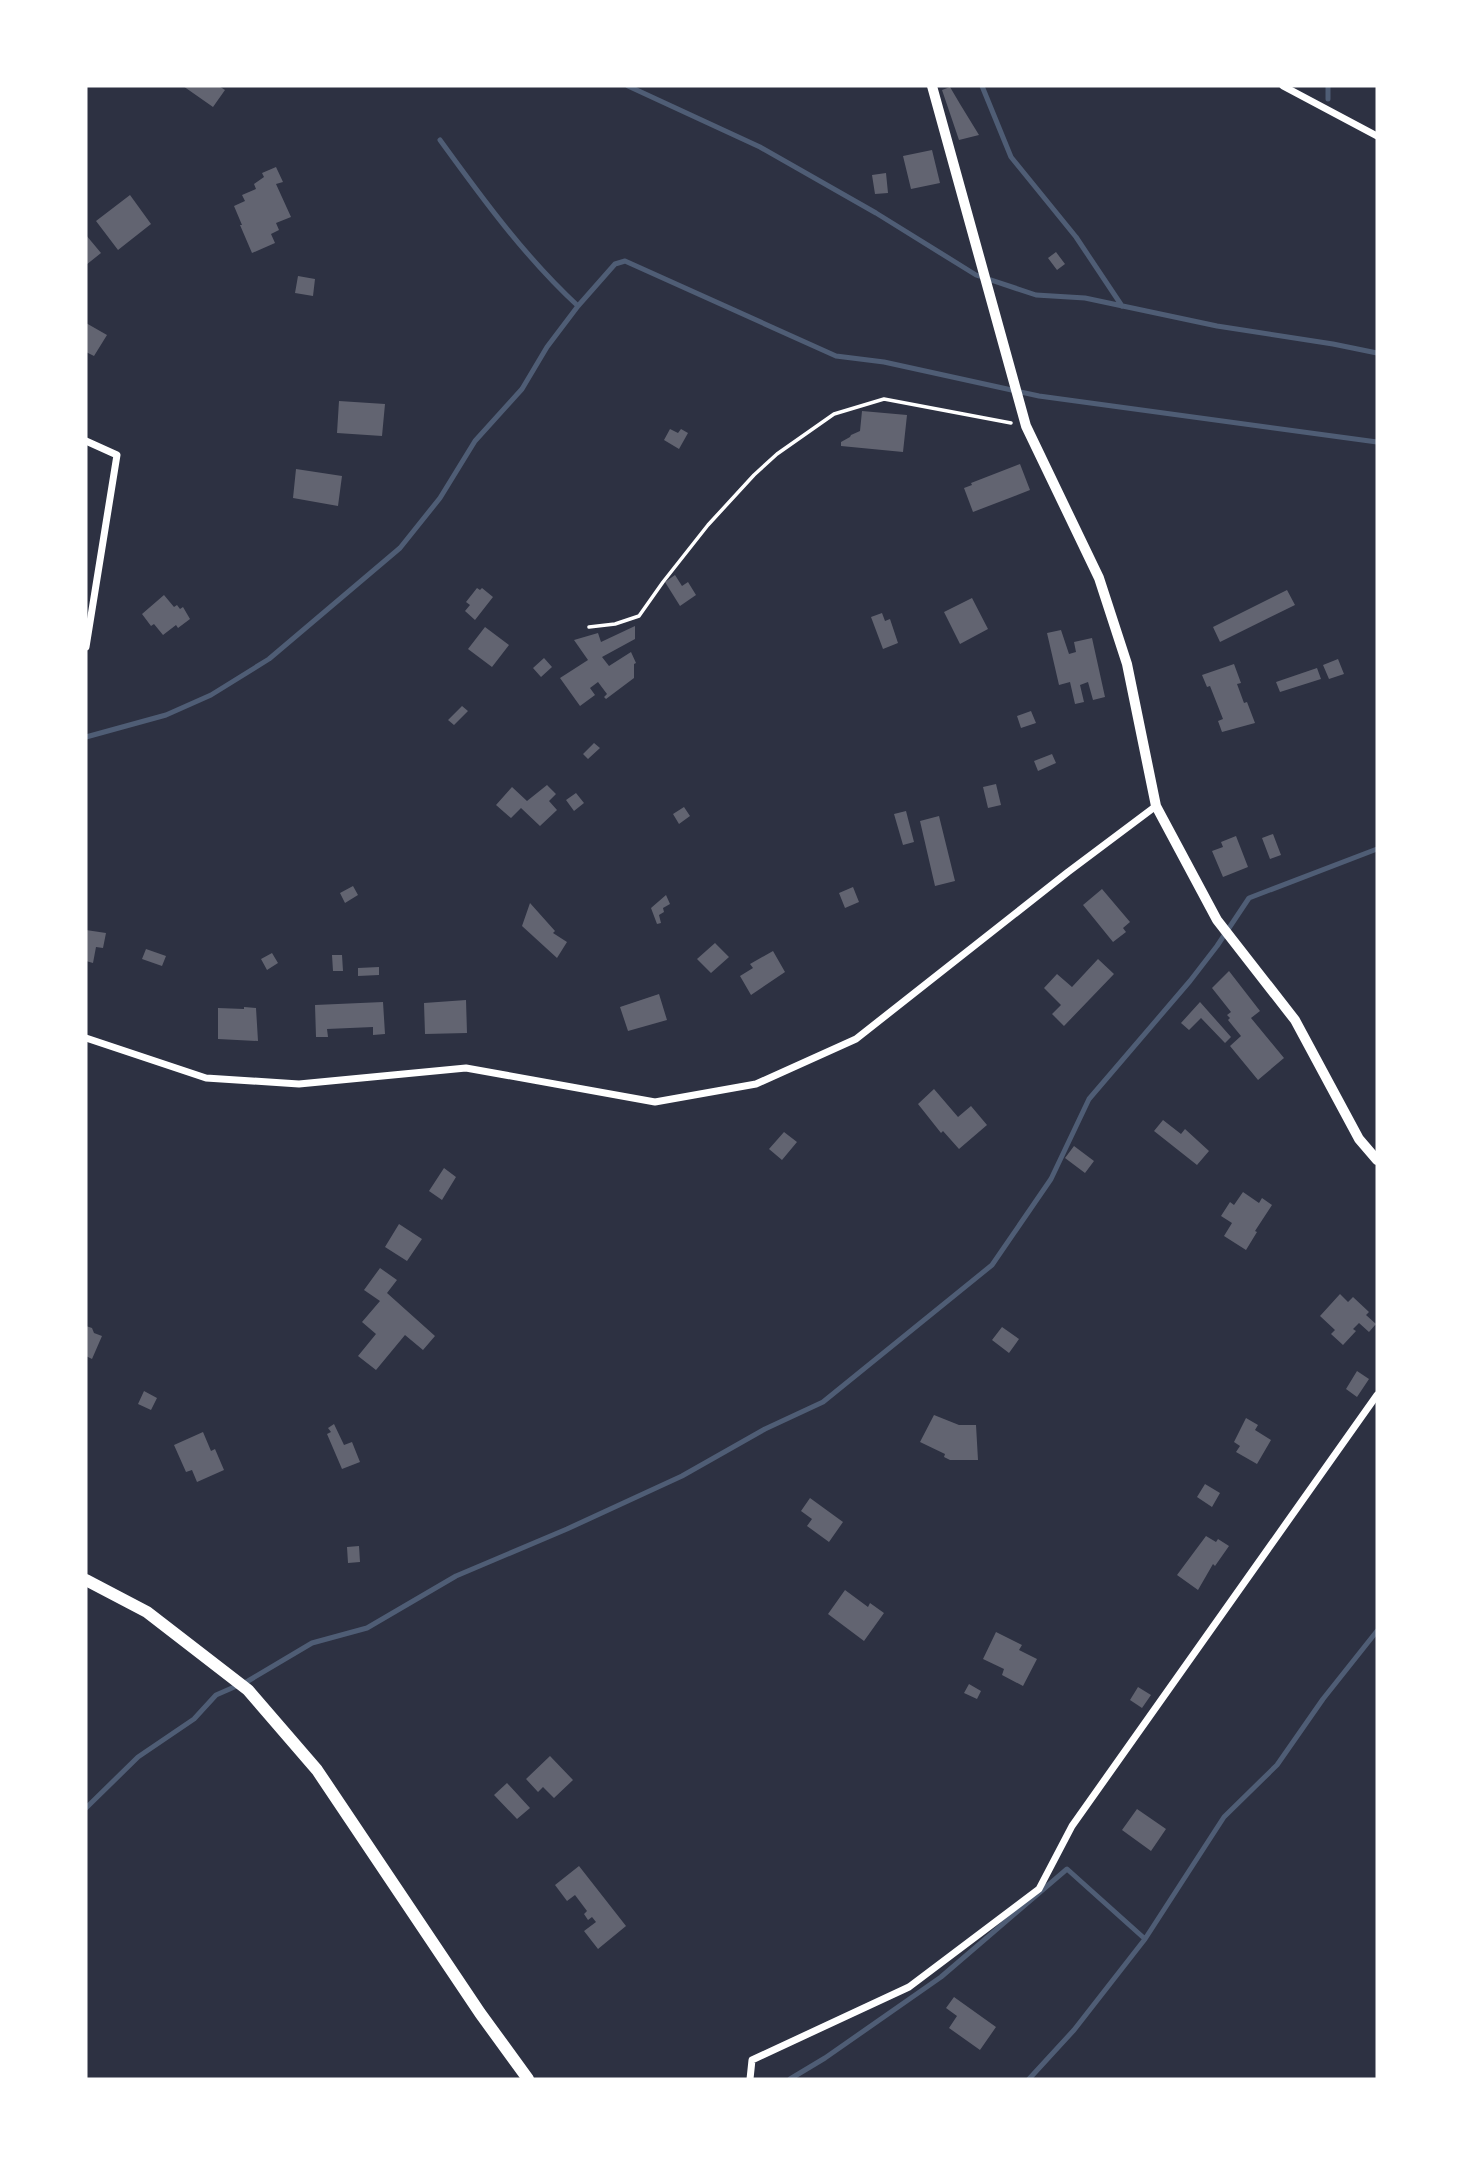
<svg xmlns="http://www.w3.org/2000/svg" width="1463" height="2165" viewBox="0 0 1463 2165" font-family="Merriweather,serif">
<style>
.lines{fill:none;stroke-linecap:round;stroke-linejoin:round}
.stream{stroke:#4f5d75;stroke-width:5}
.building{fill:#626471}
.path{stroke:#fff;stroke-width:3.5}
.minor{stroke:#fff;stroke-width:7}
.tertiary{stroke:#fff;stroke-width:10}
.primary{stroke:#fff;stroke-width:12}
</style>
<rect width="100%" height="100%" fill="#2d3142"/>
<g class="lines">
<path class="stream" d="M628,86L760,147L876,213L976,275L1036,295L1085,298L1217,326L1333,344L1377,353
M982,86L1011,157L1076,237L1122,306
M1328,86V99
M440,140C482,198 525,257 578,306
M86,737L166,715L211,695L269,659L400,548L440,498L475,441L522,389L547,347L578,306L615,264L625,261L836,356L884,362L1039,396L1377,442
M86,1808L138,1757L194,1719L216,1695L248,1681L312,1643L367,1628L456,1576L567,1529L682,1476L765,1429L823,1402L992,1265L1051,1179L1089,1099L1190,981L1217,946L1249,898L1377,849
M790,2079L825,2058L941,1977L1067,1869L1145,1939
M1029,2079L1074,2030L1145,1939L1224,1817L1277,1765L1323,1699L1377,1631"/>
</g>
<path class="building" d="M183,86H219L225,90L213,107Z
M950,87L960,104L979,135L959,140L942,90Z
M932,150L940,183L911,189L903,156Z
M276,167L283,182L276,184L291,217L276,223L279,230L271,234L275,243L252,253L240,225H242L234,206L245,201L242,195L256,189L254,184L264,177L262,173Z
M886,173L888,193L875,194L872,175Z
M130,195L151,224L118,250L96,221Z
M86,235L101,253L86,265Z
M1056,252L1065,264L1057,270L1048,258Z
M298,276L315,279L313,296L295,293Z
M86,323L107,335L94,356L86,352Z
M339,401L385,404L382,436L337,433Z
M862,411L907,415L903,452L841,446V442L850,437L851,435L860,431Z
M670,429L678,433L681,429L688,433L679,449L664,440Z
M1020,464L1030,490L973,512L964,488L972,485L971,483Z
M296,469L342,476L338,506L293,498Z
M675,575L682,586L688,582L696,595L680,606L665,582Z
M477,588L480,590L482,588L493,597L475,620L465,611L470,605L466,602Z
M1287,590L1295,605L1220,642L1213,627Z
M164,595L174,607L177,605L180,609L183,607L190,619L178,628L176,625L163,635L154,624L151,626L142,614Z
M972,598L988,629L960,644L944,612Z
M882,613L885,621L890,619L898,643L883,649L871,617Z
M635,626V639L602,657L609,666L631,652L636,663L634,664V678L606,699L604,697L607,694L598,682L590,688L595,695L580,706L560,678L588,660L574,640L598,633L601,642Z
M485,627L509,645L492,667L468,649Z
M1061,630L1069,654L1076,652L1074,642L1092,638L1105,697L1093,700L1088,682L1080,685L1084,702L1075,704L1070,682L1059,685L1047,633Z
M544,658L552,667L541,677L533,668Z
M1338,659L1344,674L1329,679L1323,665Z
M1234,664L1241,683L1237,684L1244,703L1247,702L1255,723L1222,732L1218,721L1223,719L1210,686L1207,687L1202,675Z
M1317,668L1321,679L1280,692L1276,682Z
M462,706L468,711L454,725L448,720Z
M1031,711L1036,723L1021,728L1017,716Z
M594,743L600,748L588,759L583,754Z
M1052,754L1056,763L1038,771L1034,761Z
M996,784L1001,805L988,808L983,787Z
M547,785L556,794L549,801L557,810L540,826L521,808L511,818L496,805L512,787L527,801Z
M576,793L584,803L574,811L566,800Z
M684,807L690,816L679,824L673,814Z
M906,811L914,842L903,845L894,814Z
M939,816L955,881L935,886L920,821Z
M1273,834L1281,855L1270,859L1262,838Z
M1236,836L1248,867L1223,877L1212,851L1223,847L1221,842Z
M353,886L358,895L345,903L340,893Z
M853,887L859,902L845,908L839,893Z
M1102,889L1130,922L1123,928L1126,932L1113,942L1083,905Z
M666,895L670,904L663,908L664,912L659,915L661,923L657,924L651,908Z
M530,903L555,931L553,933L567,942L557,958L522,926Z
M86,930L106,933L103,948L96,947L93,963L86,961Z
M715,943L729,957L711,973L697,959Z
M146,949L166,956L162,966L142,959Z
M773,951L785,972L751,995L740,976L753,968L750,964Z
M272,953L278,963L267,970L261,959Z
M332,955H342L343,971H333Z
M1098,959L1114,974L1064,1026L1052,1014L1061,1005L1044,988L1057,974L1072,987Z
M379,967V975L358,976V968Z
M1229,971L1260,1011L1251,1018L1284,1058L1258,1080L1230,1046L1241,1036L1228,1020L1230,1018L1227,1015L1231,1012L1212,988Z
M659,994L667,1020L628,1031L620,1007Z
M466,1000L467,1033L425,1034L424,1003Z
M383,1002L385,1034L373,1035V1027L327,1029L328,1037H316L315,1005Z
M1200,1002L1231,1037L1225,1043L1201,1018L1189,1030L1181,1023Z
M244,1007L256,1008L258,1041L218,1039V1008L244,1009Z
M934,1089L958,1117L971,1106L987,1125L959,1149L943,1131L941,1133L918,1104Z
M1163,1120L1181,1134L1185,1129L1209,1151L1197,1165L1154,1131Z
M784,1132L797,1142L782,1160L769,1149Z
M1074,1146L1094,1161L1085,1173L1065,1158Z
M444,1168L456,1177L442,1200L429,1191Z
M1243,1192L1259,1203L1262,1198L1272,1205L1255,1231L1257,1232L1246,1250L1224,1236L1232,1223L1221,1216L1230,1202L1234,1205Z
M399,1224L422,1239L407,1261L385,1247Z
M380,1268L397,1280L387,1293L435,1336L423,1350L405,1335L376,1370L358,1356L376,1334L362,1322L380,1301L364,1290Z
M1340,1294L1348,1302L1353,1297L1369,1312L1366,1315L1376,1324L1369,1332L1359,1323L1353,1329L1356,1331L1343,1345L1331,1334L1335,1330L1320,1316Z
M86,1326L92,1328L94,1333L102,1336L92,1359L86,1356Z
M1002,1327L1019,1339L1009,1353L992,1340Z
M1357,1371L1369,1379L1357,1397L1346,1389Z
M144,1391L157,1398L151,1410L138,1404Z
M934,1415L959,1425H976L978,1460H950L944,1457L945,1454L920,1442Z
M1246,1418L1258,1425L1255,1430L1271,1440L1257,1464L1236,1452L1240,1446L1234,1442Z
M334,1424L344,1445L352,1442L360,1462L342,1469L327,1434L331,1432L328,1428Z
M203,1432L211,1451L215,1449L224,1470L197,1482L192,1470L186,1472L174,1445Z
M1205,1484L1220,1493L1212,1507L1197,1497Z
M810,1498L843,1522L829,1542L807,1526L812,1519L801,1511Z
M1206,1536L1216,1542L1218,1539L1229,1546L1215,1566L1213,1564L1198,1590L1177,1575Z
M359,1546L360,1562L348,1563L347,1547Z
M845,1590L868,1607L870,1603L884,1613L864,1641L828,1614Z
M996,1632L1022,1645L1019,1650L1037,1659L1023,1686L1002,1675L1004,1669L983,1659Z
M969,1684L981,1691L977,1699L964,1693Z
M1138,1687L1151,1695L1142,1708L1130,1700Z
M550,1756L573,1780L554,1798L543,1787L538,1792L526,1779Z
M507,1783L530,1808L517,1819L494,1795Z
M1137,1809L1166,1829L1151,1851L1122,1830Z
M579,1866L626,1926L598,1949L584,1931L596,1922L592,1917L588,1920L584,1914L587,1911L575,1895L567,1901L555,1885Z
M954,1997L996,2027L980,2050L949,2028L957,2016L946,2008Z"/>
<g class="lines">
<path class="path" d="M589,627L615,624L639,616L663,582L708,525L754,475L777,454L834,414L884,399L1011,423"/>
<path class="minor" d="M1283,86L1377,136
M86,441L117,455L86,647
M86,1038L206,1078L299,1084L466,1068L655,1102L756,1084L856,1039L1068,872L1156,806
M750,2079L752,2060L909,1987L1039,1889L1072,1826L1377,1395"/>
<path class="tertiary" d="M932,86L1026,426L1099,578L1127,664L1156,806L1217,920L1295,1020L1359,1139L1377,1160"/>
<path class="primary" d="M86,1580L147,1612L248,1690L317,1770L480,2013L528,2079"/>
</g>
<rect width="1463" height="2165" fill="none" stroke="#ffffff" stroke-width="175"/>
</svg>
